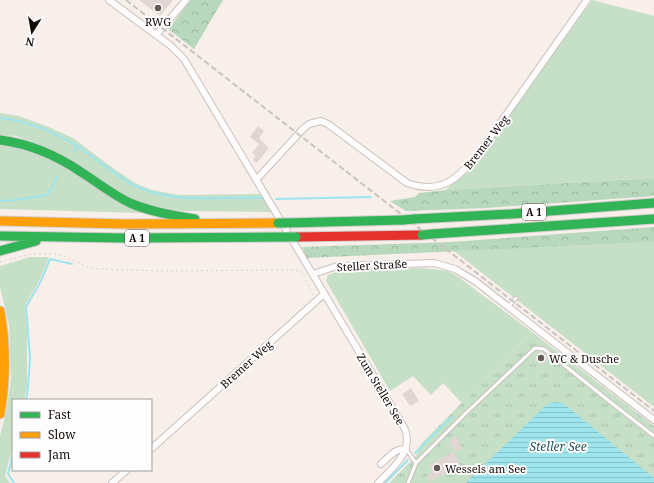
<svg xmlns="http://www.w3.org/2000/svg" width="654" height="483" viewBox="0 0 654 483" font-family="'Noto Serif',serif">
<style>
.grass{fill:#c5e0c7}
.forest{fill:url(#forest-crowns)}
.park{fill:url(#park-tufts)}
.water{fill:url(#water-rules)}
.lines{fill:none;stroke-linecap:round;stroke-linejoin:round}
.stream{stroke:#9ee4ec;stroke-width:2}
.building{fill:#e1d6d4}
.lane-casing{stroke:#cac1bd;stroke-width:5}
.street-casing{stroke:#cac1bd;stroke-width:8}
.fast-casing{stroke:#d2cccb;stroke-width:11}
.slow-casing{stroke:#d2cccb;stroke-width:11}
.jam-casing{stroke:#d2cccb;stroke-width:11}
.path{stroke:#d5d3d1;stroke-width:1;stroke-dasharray:2 3;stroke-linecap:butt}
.lane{stroke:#fefcfc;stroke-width:3}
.street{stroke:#fefcfc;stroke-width:6}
.fast{stroke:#30b455;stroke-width:9}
.slow{stroke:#ff9f0a;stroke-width:9}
.jam{stroke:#e5322d;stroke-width:9}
.rail{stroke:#c7c4c3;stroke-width:2;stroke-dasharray:6 3;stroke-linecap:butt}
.fast-bridge-casing{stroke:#d2cccb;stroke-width:11;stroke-linecap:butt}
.fast-bridge{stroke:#30b455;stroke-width:9}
.poi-dot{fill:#645a56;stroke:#fdfdfd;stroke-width:1.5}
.labels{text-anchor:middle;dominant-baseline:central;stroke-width:4;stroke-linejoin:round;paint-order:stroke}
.shield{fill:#fdfdfd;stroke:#5a5351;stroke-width:1}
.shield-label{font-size:10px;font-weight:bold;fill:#140a07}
.poi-label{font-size:11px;fill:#140a07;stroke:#fdfdfd;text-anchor:start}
.street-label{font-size:11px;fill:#140a07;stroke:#fdfdfd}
.water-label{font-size:12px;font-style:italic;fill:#27565c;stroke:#fdfdfd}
</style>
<defs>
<pattern id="forest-crowns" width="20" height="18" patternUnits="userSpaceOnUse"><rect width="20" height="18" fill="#b7d8bc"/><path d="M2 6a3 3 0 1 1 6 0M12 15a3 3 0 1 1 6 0" fill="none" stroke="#9cb8a0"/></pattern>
<pattern id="park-tufts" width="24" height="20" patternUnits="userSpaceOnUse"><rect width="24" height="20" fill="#c5e0c7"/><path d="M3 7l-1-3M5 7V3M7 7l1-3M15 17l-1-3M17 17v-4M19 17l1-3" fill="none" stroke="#a8bfa9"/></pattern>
<pattern id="water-rules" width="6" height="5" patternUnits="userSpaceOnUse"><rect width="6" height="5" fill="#9ee4ec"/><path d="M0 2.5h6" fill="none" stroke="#87c2c9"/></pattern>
</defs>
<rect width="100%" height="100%" fill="#f8eeea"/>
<path class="grass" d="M592,0L654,16V178L447,190L446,189L468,172Z
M0,113L19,116L49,127L73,138L110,166L135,183L152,190L179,195L261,194L266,201L272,212L183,211L154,207L128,197L45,147L16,136L0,135Z
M0,144L32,151L57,163L118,202L141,213L0,209Z
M654,242V407L454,251Z
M30,257H49L40,279L25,306L27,325V386L24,400H13V446L5,476L10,483H0V436L6,413L11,379L9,325L0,287V266Z
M421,268L448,271L457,276L532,332L462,403L443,383L431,395L413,376L390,391L326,281L328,275L339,271Z"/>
<path class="forest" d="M191,0H223L194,49L168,29Z
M654,178V196L487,208L406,211L390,201L415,197L419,193L447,190Z
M654,227V242L307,258L302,247L451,242Z"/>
<path class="park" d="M532,332L654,426V483H389L416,456L421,444Z"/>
<path class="water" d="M554,402L563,403L654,478V483H466L546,405Z"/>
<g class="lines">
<path class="stream" d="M0,118C26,121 52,131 74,144C97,158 115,177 140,188C179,204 222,196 263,198
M74,151L77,146
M276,199L371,197
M0,201L15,200L47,195L58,176
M26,400L28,387L30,358L26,307L41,281L50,259L72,264
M415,453L452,417
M13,454L8,474L14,483
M385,483L408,460"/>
</g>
<path class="building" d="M139,0H173L160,16Z
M258,126L264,131L259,138L269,148L257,163L253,160L256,156L252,153L259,144L250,137Z
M539,352H542L549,357L543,365L534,359Z
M411,388L419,401L410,406L402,394Z
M456,436L462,448L455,452L449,440Z
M453,451L459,463L446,470L448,472L430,482L427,475L433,472L429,466Z"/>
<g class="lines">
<defs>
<path id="lane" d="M508,307L516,298
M406,449L416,463L408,483
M416,463L466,413L535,348L544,349L609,401L654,436"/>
<path id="street" d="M109,0L171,46L184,59L404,427C415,450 393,468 378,483
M156,35L186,0
M256,180L303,129L309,124L321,121L328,124L407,183C441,195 458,179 479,153L587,0
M313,274L334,267L340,266L434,263L455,269L475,281L654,420
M151,449L324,294
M381,464C389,457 395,448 406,449
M112,483L127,470"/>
<path id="fast" d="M0,140C30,144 56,155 81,172C97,182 113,195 130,203C151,212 173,215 195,219
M414,219L511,214L654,203
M286,223L403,220
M432,234L654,219
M0,236L126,238L287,237
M0,251L36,241"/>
<path id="slow" d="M0,221L126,224L278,223
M0,311C6,346 6,379 0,414"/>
<path id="jam" d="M296,237L422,235"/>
</defs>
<use href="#lane" class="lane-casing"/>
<use href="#street" class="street-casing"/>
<use href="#fast" class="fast-casing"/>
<use href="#slow" class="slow-casing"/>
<use href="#jam" class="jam-casing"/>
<path class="path" d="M0,262L31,254H54L64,256L87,267L100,269L162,271L295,270L302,272L313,295
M521,368L541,393
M506,381L527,406
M548,387L562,369
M475,409L496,432
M469,416L485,435L490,438L547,388L572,402L613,434L634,449L654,471"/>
<use href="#lane" class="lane"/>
<use href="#street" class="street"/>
<use href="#fast" class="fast"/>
<use href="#slow" class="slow"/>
<use href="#jam" class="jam"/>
<path class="rail" d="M126,0L654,411"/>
<defs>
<path id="fast-bridge" d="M403,220L414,219
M278,223H286
M422,235L432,234
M287,237H296"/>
</defs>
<use href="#fast-bridge" class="fast-bridge-casing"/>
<use href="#fast-bridge" class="fast-bridge"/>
</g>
<g class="poi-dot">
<circle cx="158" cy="8" r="4"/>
<circle cx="541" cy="358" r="4"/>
<circle cx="437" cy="468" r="4"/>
</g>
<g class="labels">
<g class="shield">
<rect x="522" y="204" width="24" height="16" rx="3"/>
<rect x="125" y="230" width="24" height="16" rx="3"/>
</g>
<g class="shield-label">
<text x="534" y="212">A 1</text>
<text x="137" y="238">A 1</text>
</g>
<g class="poi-label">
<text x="158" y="21" text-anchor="middle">RWG</text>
<text x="549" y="358">WC &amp; Dusche</text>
<text x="445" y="468">Wessels am See</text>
</g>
<g class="street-label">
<text transform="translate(486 142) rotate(-52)">Bremer Weg</text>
<text transform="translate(372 265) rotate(-3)">Steller Straße</text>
<text transform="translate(246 364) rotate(-42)">Bremer Weg</text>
<text transform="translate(381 389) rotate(59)">Zum Steller See</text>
</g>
<g class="water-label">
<text x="558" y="446">Steller See</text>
</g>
</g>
<rect x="12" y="399" width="140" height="72" fill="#fdfdfd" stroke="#a09c9b"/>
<rect x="20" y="412" width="20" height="6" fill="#30b455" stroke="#a09c9b"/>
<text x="48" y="419" font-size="12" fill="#140a07">Fast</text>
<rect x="20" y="432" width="20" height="6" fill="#ff9f0a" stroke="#a09c9b"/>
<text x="48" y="439" font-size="12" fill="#140a07">Slow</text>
<rect x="20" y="452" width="20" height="6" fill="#e5322d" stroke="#a09c9b"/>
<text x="48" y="459" font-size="12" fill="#140a07">Jam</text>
<g transform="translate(32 32) rotate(191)" stroke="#fdfdfd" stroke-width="3" paint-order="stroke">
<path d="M0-3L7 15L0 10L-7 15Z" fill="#140a07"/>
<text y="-6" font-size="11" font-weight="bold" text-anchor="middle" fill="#140a07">N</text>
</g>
</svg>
